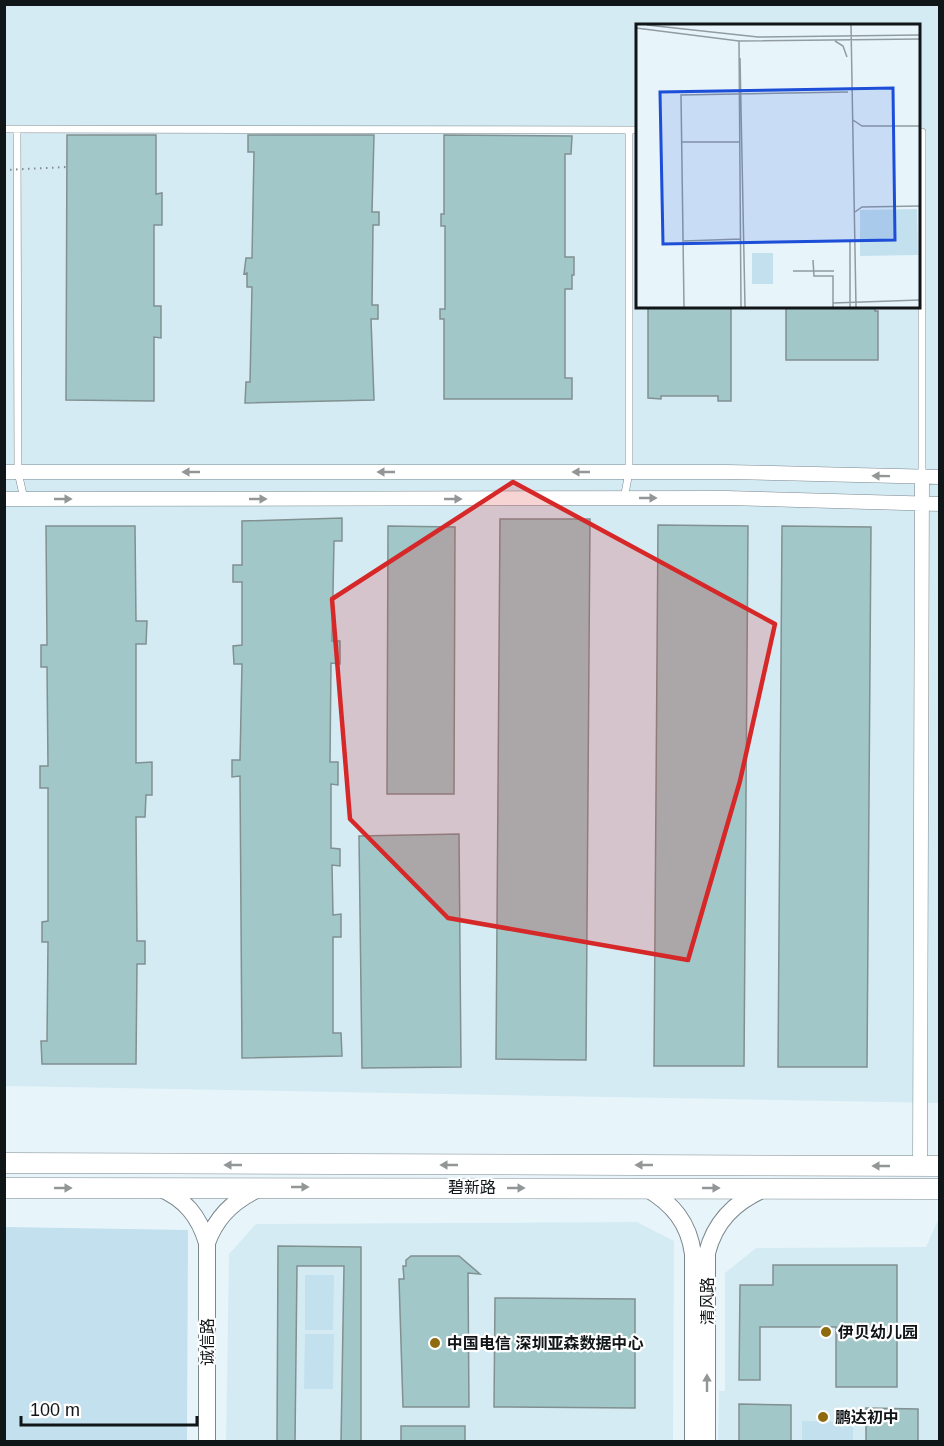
<svg xmlns="http://www.w3.org/2000/svg" width="944" height="1446" viewBox="0 0 944 1446" font-family="Helvetica,'Noto Sans SC',sans-serif">
<style>
.built{fill:#d5ebf4;fill-rule:evenodd}
.green{fill:#c2e0ee}
.building{fill:#a1c7c8;stroke:#819091;stroke-width:1.5}
.lines{fill:none;stroke-linecap:round;stroke-linejoin:round}
.service-casing{stroke:#7b878d;stroke-width:8}
.minor-casing{stroke:#7b878d;stroke-width:15}
.tertiary-casing{stroke:#7b878d;stroke-width:18}
.secondary-casing{stroke:#7b878d;stroke-width:21}
.service{stroke:#fff;stroke-width:7}
.minor{stroke:#fff;stroke-width:14}
.tertiary{stroke:#fff;stroke-width:16}
.secondary{stroke:#fff;stroke-width:20}
.path-bridge{stroke:#808a8e;stroke-width:2;stroke-dasharray:1.5 4.5;stroke-linecap:butt}
.oneway{fill:#939697}
.marked{fill:#d62828;fill-opacity:0.2;stroke:#d62828;stroke-width:4.5;stroke-linejoin:round}
.poi-dot{fill:#8e6b0e;stroke:#fff;stroke-width:2}
.labels{text-anchor:middle;dominant-baseline:central;stroke-width:4.5;stroke-linejoin:round;paint-order:stroke}
.street-label{font-size:16px;fill:#101517;stroke:#fff}
.poi-label{font-size:16px;font-weight:bold;fill:#101517;stroke:#fff;text-anchor:start}
.inset-road{fill:none;stroke:#919ba0;stroke-width:1.5}
.view{fill:#1d4ed8;fill-opacity:0.15;stroke:#1d4ed8;stroke-width:3}
.inset-edge{fill:none;stroke:#101517;stroke-width:3}
</style>
<rect width="100%" height="100%" fill="#e7f5fb"/>
<path class="built" d="M5,5H939V1103L5,1086ZM638,26H918V306H638Z
M938,1220L939,1441L718,1442L719,1391H725V1273L756,1248L926,1247Z
M637,1222L674,1241L673,1441L226,1442L229,1254L256,1224Z"/>
<path class="green" d="M5,1227L188,1230L187,1441H5Z
M305,1275H334L333,1330H305Z
M305,1334H334L333,1389H304Z
M802,1421L853,1422V1441H802Z"/>
<path class="building" d="M67,135H156V194L162,193V225H154V306H161V338L154,337V401L66,400Z
M248,135H374L372,212H379V225H373L372,305H378V319H371L374,400L245,403L246,382H250L252,287H247V273L244,274L246,258H252L254,152H248Z
M444,135L572,136L571,154H565V257H574V275H572V289H565V378H572V399H444V319H440V309H445V226H441V214H444Z
M648,306H731V401H718V396H661V399L648,398Z
M786,306H875V311H878V360H786Z
M342,518V541H334L332,641H340V664L331,663L330,762H338V785L331,784V848L340,849V866L332,865L333,915L341,914V937H333V1033H341L342,1056L242,1058L240,776L232,777V760H240L242,664H234L233,646L242,645V582H233V565H242V521Z
M500,519H590L586,1060L496,1059Z
M658,525L748,526L744,1066H654Z
M46,526H135L136,621H147L146,644H136V763L152,762V795H146L145,817H136L137,941H145V964H137L136,1064H42L41,1041H47L48,942H42V922L48,921V788H40V766H48L47,667H41V645H47Z
M388,526L455,527L454,794H387Z
M782,526L871,527L867,1067H778Z
M459,834L461,1067L362,1068L359,836Z
M278,1246L361,1247V1442H341L344,1266H297L295,1442H277Z
M411,1256H459L480,1274L468,1273L469,1407H403L399,1279H404L403,1266H406V1260Z
M773,1265H897V1387H836V1327H760V1380H739L740,1285H773Z
M495,1298L635,1299V1408L494,1407Z
M739,1404L791,1405V1442H739Z
M866,1408L918,1409V1442H866Z
M401,1426H465V1442H401Z"/>
<g class="lines">
<defs>
<path id="service" d="M4,129L638,130
M17,130L18,472L24,499
M918,132H922V477
M624,499L629,472V130"/>
<path id="minor" d="M4,472H727L940,477
M4,499L726,498L940,504
M920,1166L922,477"/>
<path id="tertiary" d="M159,1188C185,1199 199,1216 207,1243V1442
M646,1188C673,1204 689,1223 693,1254V1442
M207,1243C216,1217 235,1199 261,1188
M707,1442V1253C715,1221 735,1202 764,1189"/>
<path id="secondary" d="M4,1163L940,1166
M4,1188L940,1189"/>
</defs>
<use href="#service" class="service-casing"/>
<use href="#minor" class="minor-casing"/>
<use href="#tertiary" class="tertiary-casing"/>
<use href="#secondary" class="secondary-casing"/>
<use href="#service" class="service"/>
<use href="#minor" class="minor"/>
<use href="#tertiary" class="tertiary"/>
<use href="#secondary" class="secondary"/>
<path class="path-bridge" d="M4,170L67,167"/>
</g>
<defs><path id="oneway-solid" d="M-6-.8H1V-3.2L6.5 0L1 3.2V.8H-6Z" transform="scale(1.5)"/></defs>
<g class="oneway">
<use href="#oneway-solid" transform="translate(191 472) rotate(180)"/>
<use href="#oneway-solid" transform="translate(386 472) rotate(180)"/>
<use href="#oneway-solid" transform="translate(581 472) rotate(180)"/>
<use href="#oneway-solid" transform="translate(881 476) rotate(-179)"/>
<use href="#oneway-solid" transform="translate(648 498)"/>
<use href="#oneway-solid" transform="translate(63 499)"/>
<use href="#oneway-solid" transform="translate(258 499)"/>
<use href="#oneway-solid" transform="translate(453 499)"/>
<use href="#oneway-solid" transform="translate(233 1165) rotate(-180)"/>
<use href="#oneway-solid" transform="translate(449 1165) rotate(-180)"/>
<use href="#oneway-solid" transform="translate(644 1165) rotate(-180)"/>
<use href="#oneway-solid" transform="translate(881 1166) rotate(-180)"/>
<use href="#oneway-solid" transform="translate(300 1187)"/>
<use href="#oneway-solid" transform="translate(63 1188)"/>
<use href="#oneway-solid" transform="translate(516 1188)"/>
<use href="#oneway-solid" transform="translate(711 1188)"/>
<use href="#oneway-solid" transform="translate(707 1383) rotate(-90)"/>
</g>
<path class="marked" d="M513,482L775,624L740,781L688,960L448,918L350,819L332,599Z"/>
<g class="poi-dot">
<circle cx="826" cy="1332" r="6"/>
<circle cx="435" cy="1343" r="6"/>
<circle cx="823" cy="1417" r="6"/>
</g>
<g class="labels">
<g class="street-label">
<text x="472" y="1187">碧新路</text>
<text transform="translate(707 1301) rotate(-90)">清风路</text>
<text transform="translate(207 1342) rotate(-90)">诚信路</text>
</g>
<g class="poi-label">
<text x="838" y="1332">伊贝幼儿园</text>
<text x="447" y="1343">中国电信 深圳亚森数据中心</text>
<text x="835" y="1417">鹏达初中</text>
</g>
</g>
<g transform="translate(636 24)">
<rect width="284" height="284" fill="#e7f5fb"/>
<path d="M281,185L282,231L224,232V186ZM116,229H137V260H116Z" fill="#c2e0ee"/>
<path class="inset-road" d="M11,1L122,13L284,11M215,1L220,283M0,4L103,17L284,15M103,17L105,283M199,17L207,22L211,33M104,34L109,283M217,96L226,102H284M46,118H103M219,188L226,183L284,182M48,217L105,215M214,217V283M157,218L200,217M177,236L178,252H197V283M157,247H198M197,279L284,276M48,283L45,71L212,68"/>
<path class="view" d="M257,64L259,216L27,220L24,68Z"/>
<rect width="284" height="284" class="inset-edge"/>
</g>
<rect width="944" height="1446" fill="none" stroke="#101517" stroke-width="12"/>
<path d="M21 1416v9h176v-9" fill="none" stroke="#101517" stroke-width="3"/>
<text x="30" y="1416" font-size="18" fill="#101517" stroke="#ffffff" stroke-width="4.5" paint-order="stroke">100 m</text>
</svg>
